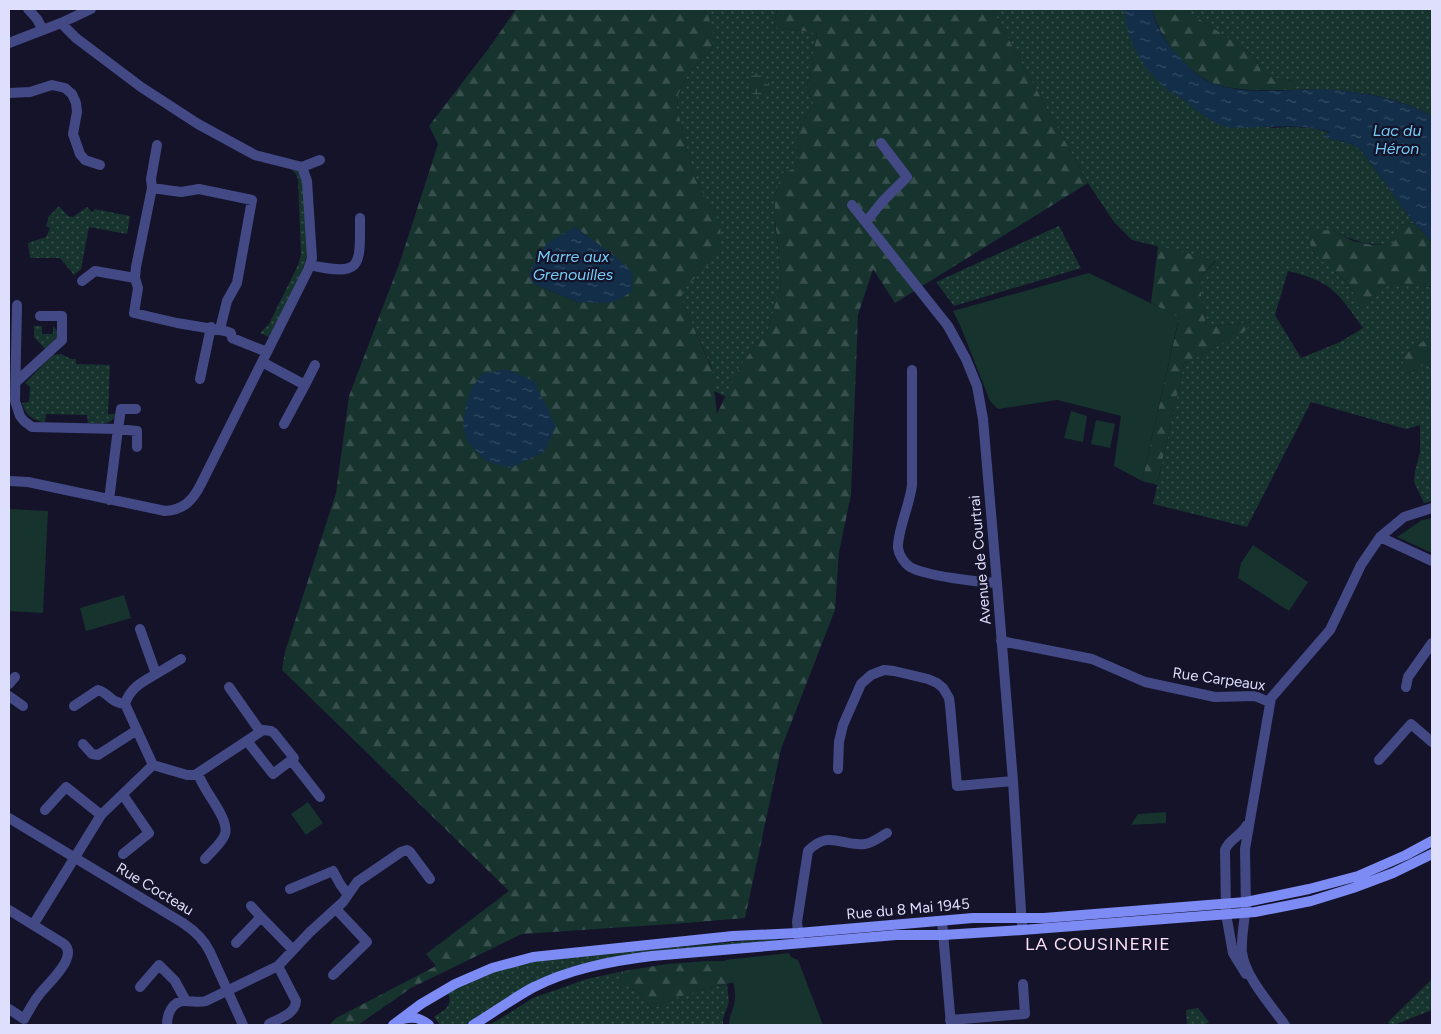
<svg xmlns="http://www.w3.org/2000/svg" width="1441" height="1034" viewBox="0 0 1441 1034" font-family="Figtree,sans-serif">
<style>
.grass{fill:url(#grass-dots);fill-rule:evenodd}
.forest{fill:url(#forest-firs);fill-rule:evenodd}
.wetland{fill:url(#wetland-marsh)}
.green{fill:#17332e}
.water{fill:url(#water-ripples)}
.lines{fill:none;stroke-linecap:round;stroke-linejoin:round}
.minor{stroke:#424985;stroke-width:10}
.tertiary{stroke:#424985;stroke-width:10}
.secondary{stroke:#7d8bf4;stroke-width:10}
.labels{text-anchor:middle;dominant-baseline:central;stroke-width:4.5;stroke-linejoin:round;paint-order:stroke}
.street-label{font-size:15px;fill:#dedffc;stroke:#14132a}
.water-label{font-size:16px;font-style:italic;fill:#75cbf4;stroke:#14132a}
.quarter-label{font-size:18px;letter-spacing:1px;fill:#fce0f6;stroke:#14132a}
</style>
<defs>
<pattern id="grass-dots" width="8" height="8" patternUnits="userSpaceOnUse" patternTransform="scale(1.25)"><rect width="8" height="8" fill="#17332e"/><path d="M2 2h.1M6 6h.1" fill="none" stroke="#38504d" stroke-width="1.8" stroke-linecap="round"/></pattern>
<pattern id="forest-firs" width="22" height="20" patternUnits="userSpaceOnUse" patternTransform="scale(1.25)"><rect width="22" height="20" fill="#17332e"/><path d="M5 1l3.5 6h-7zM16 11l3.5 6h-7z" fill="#38504d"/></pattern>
<pattern id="wetland-marsh" width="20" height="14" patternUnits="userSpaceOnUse" patternTransform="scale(1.25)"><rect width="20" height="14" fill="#17332e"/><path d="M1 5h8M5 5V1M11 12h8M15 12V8" fill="none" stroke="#38504d"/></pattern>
<pattern id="water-ripples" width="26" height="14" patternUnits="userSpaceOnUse" patternTransform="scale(1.25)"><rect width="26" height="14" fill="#122e49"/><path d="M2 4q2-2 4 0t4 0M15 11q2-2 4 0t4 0" fill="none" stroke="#344c64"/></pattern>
</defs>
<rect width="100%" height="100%" fill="#14132a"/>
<path class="grass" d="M702,9H777L774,27L817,33L807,89L814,105C808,114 797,126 797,137C796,151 801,154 795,168L781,174L775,197V223L782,280L768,330L740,366L726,397L714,391L712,368L681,299L682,290L703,270L706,199L695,179L677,108L678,95L687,76L712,49L708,15Z
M992,9H1125V13L1164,86L1185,101L1273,128L1289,127L1314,128L1330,133L1324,137L1352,144L1361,150L1414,223L1398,225V235L1392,245C1367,245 1353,241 1332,230L1312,251L1346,282L1363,306L1388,283L1432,287V335L1400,357L1410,373L1432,360V501L1424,503L1414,482L1415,471L1420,452V425L1406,429L1311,402L1247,527L1153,504L1184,364L1244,331L1251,322L1206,327L1199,278L1216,261L1132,240L1114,222L1088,183ZM1288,271C1333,282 1337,292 1363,328L1340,342L1301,358L1275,315Z
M1184,9H1432V116C1390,93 1343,89 1296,90L1293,81L1274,78L1261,71L1255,58L1242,47Z
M290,168L298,171L303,177L308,250C303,279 282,311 269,337L260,333L269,324L298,265L301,255L298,179L296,174Z
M59,206L68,216L73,217L87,207L93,213L94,209L130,216L127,234L89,227L81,269L74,275L60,258H30L28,243L46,237L50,228L46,226L49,216Z
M1059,226L1081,268L954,306L936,282Z
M34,326H42V334H53V326L58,332L57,337L45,349L34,337Z
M61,354L71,359H76V364L110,365L108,414H116C112,427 98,423 88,423L87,415L46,414L45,422C34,421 25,415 22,403L29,402L30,387L25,383L53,355Z
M777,938V940L634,954L517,993L465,1025H440L434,1017C443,1011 454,1006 448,993L500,969L526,961Z
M624,971L620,982L638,992L652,1009C675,996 702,989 727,984L729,1002L723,1019V1025H490L533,998L587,979Z
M1432,979V1010L1394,1025H1390L1388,1022Z
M1198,1008L1209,1022L1205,1025H1187L1186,1010Z"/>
<path class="forest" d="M516,9H702L708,15L714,36L712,49L687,76L678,95L677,108L695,179L720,223L721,242L716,257L683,290L681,299L712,369L717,414L740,366L768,330L782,280L775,220V197L781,174L795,168C801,154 796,151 797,137C797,126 808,114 814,105L807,89L817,33L774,27L777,9H992L1088,183L895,303L873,269L858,315L851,495L839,552L835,610L781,749L745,918L686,923L522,934L411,988L358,1025H329L336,1018L436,966L426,954L509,891L282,670L285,652L336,493L349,396L400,262L438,144L429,126L492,44ZM575,227L607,251L578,302L534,284Z
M1152,9H1184L1242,47L1255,58L1261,71L1274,78L1293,81L1296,90C1271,90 1243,92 1218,85C1188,76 1159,38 1152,9Z
M1414,223L1432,242V287L1388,283L1363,307C1357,299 1353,291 1347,283C1333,267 1303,255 1311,231L1332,230L1353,241L1373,245H1392L1398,235V225Z
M1158,246L1216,260L1199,278L1206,327L1252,322L1245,331L1184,364L1157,485L1142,481L1179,318L1151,303Z
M1432,335V360L1410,373L1400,357Z
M708,961L773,962L771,975C731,983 688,989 652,1009L638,992L620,982L624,971L667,964Z"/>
<path class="wetland" d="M754,72C765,76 769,80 771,92L766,97L758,96L751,93L747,80Z"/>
<path class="green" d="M1089,273L1179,317L1142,481L1114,466L1121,416L1057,400L998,409L990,401L960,325L953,311Z
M1071,411L1087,416L1083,442L1064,438Z
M1096,420L1115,424L1110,448L1091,444Z
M9,509L48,511L43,613L9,611Z
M1432,518V553L1397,537L1422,520Z
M1253,545L1308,582L1289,611L1238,578L1241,563Z
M124,595L131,618L86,631L80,608Z
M308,802L323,823L306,835L291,814Z
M1166,812V823L1131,825L1138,814Z
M789,953L791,957L798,960L823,1025H729C729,1015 736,1005 735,994C735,983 728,971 725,960Z"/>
<path class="water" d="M1125,9H1152C1156,28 1166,44 1180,57C1186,64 1192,71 1199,76C1234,100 1293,87 1334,90C1367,92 1402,100 1432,116V242L1414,223L1361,150L1352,144L1323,137L1330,132C1299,123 1264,128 1231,128C1212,124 1200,113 1185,101C1178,96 1170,92 1163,86C1142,66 1125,39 1125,9Z
M575,227L617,258L633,273L632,291L619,300L608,303L578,302L534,284L529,276L532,267L547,243Z
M506,369L534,381L556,426L544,452L510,468L486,461L467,441L463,424L466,405L471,389L482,374Z"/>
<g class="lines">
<path class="minor" d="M28,9L37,19L43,30
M9,43L61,23L91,9
M9,93L30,92L52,85L65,88L72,94L76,103L77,112L73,134L80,154L85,160L100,165
M302,167L320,160
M152,188L151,179L157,145
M852,205L948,326L966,359L977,386L983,419L997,583L1013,781L1022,927
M866,222L882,202L907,177L881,143
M310,265C363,277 360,266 360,218
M82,281L95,271L135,278
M17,305L15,401L20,416L24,421L32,427L118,429L109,500
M220,329L227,301L237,283L252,200L199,189L181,192L152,188L136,267L135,278L138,288L134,313L177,323L225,331L231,333L232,338L267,352
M262,362L305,385L315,365
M912,370V485C910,504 897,532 898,548C899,555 904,563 910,567C926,576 978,582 997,583
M200,379L211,327
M16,382L62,340V316H40
M136,409H121L118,429L137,431V447
M284,424L305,385
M9,481L28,482L165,511C184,510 193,500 201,484L308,270L312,258L307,181L302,167L255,155L198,124L141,87L76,38L61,23
M1380,537L1432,561
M140,629L156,674C142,682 130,688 125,704L153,765
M1001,641L1092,659L1145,682L1215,697L1255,696L1269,702
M156,674L181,659
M9,684L15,677
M229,687L260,731
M1406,687L1408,677L1432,643
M9,696L23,706
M74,706L98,690C109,693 109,702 125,704
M83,744L92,754L98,755L137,730
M291,760L320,797
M1379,760L1411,724L1432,742
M838,769L839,742L843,725L861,684L871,675L884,670L894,671L928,679L937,683L943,688L949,698L950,705L957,786L1013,781
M198,773C202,790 230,818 225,834C222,843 211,852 205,859
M123,795L149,833L123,854
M45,810L66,787L101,815
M290,889L333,871L340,884L348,895
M251,906L261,917
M1246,909L1245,849L1271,698L1330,630L1361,565L1380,537L1404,517L1432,508
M9,910L64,944C79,957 47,984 39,995C33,1002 29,1011 24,1019L9,1009
M1226,911L1225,850C1228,840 1241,836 1247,825
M942,921L951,1025
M33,925L101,815L153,765L187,775H195L263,730L271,731L274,733L294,758L273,774L247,741
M799,940L797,922L808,851C829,829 842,847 865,844C873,843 880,837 887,833
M236,943L261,917L293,950
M333,975L367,942L336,909
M140,987L159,965L175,981L186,1001
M950,1020L1025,1014L1023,984
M269,1024C279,1018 295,1015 296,1001L278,966
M167,1025C167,1014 172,1001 185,1001C193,1001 199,1003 206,1001L278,966L310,932L343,902L357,882L401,852L407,850L410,852L430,879"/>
<path class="tertiary" d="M9,818L183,923C195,931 204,939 210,952L243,1025
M1245,913C1244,925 1241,939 1242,952C1245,977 1271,1005 1285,1025
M1226,914L1233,953L1246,974"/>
<path class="secondary" d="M403,1019C414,1016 420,1018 429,1025
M393,1025L421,1004L455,984L492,968L533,957L733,936L798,933L973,918H1044L1246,902L1309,889L1358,876L1406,855L1432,841
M473,1025C493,1013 512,999 532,988C569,969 611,961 652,956L896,935H943L1022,930L1255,912L1311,901L1353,888L1393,873L1432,854"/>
</g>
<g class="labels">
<g class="street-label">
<text transform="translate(980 560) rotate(-95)">Avenue de Courtrai</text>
<text transform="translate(1219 679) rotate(8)">Rue Carpeaux</text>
<text transform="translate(155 889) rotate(31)">Rue Cocteau</text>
<text transform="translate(908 909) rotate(-5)">Rue du 8 Mai 1945</text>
</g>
<g class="water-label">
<text x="1397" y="130">Lac du<tspan x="1397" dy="18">Héron</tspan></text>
<text x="573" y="256">Marre aux<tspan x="573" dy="18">Grenouilles</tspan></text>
</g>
<g class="quarter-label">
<text x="1098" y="944">LA COUSINERIE</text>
</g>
</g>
<rect width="1441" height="1034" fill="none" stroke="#dedffc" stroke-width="20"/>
</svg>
